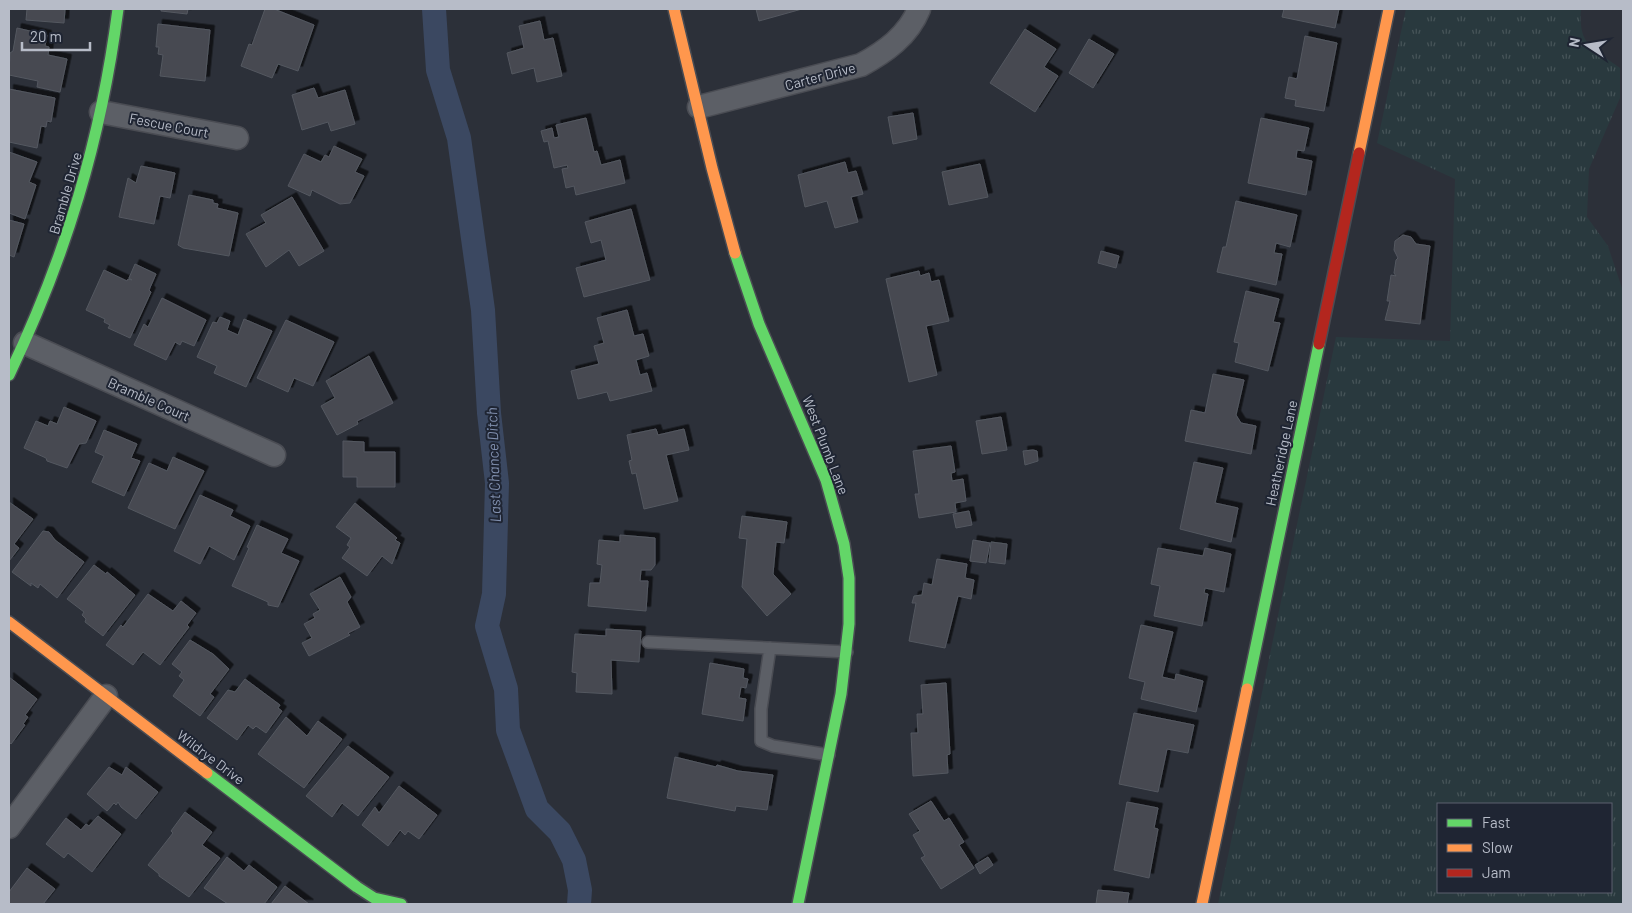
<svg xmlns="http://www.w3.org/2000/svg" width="1632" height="913" viewBox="0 0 1632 913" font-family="Barlow,sans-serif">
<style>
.grass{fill:url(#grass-tufts);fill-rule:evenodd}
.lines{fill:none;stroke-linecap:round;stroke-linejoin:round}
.canal{stroke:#3b4861;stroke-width:24}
.building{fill:#464951;stroke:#545860;filter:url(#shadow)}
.lane-casing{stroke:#4a4c53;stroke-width:14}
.street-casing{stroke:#4a4c53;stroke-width:25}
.fast-casing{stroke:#4a4c53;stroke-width:14}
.slow-casing{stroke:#4a4c53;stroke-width:14}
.jam-casing{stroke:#4a4c53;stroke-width:14}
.lane{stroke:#5c5f66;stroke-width:11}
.street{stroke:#5c5f66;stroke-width:22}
.fast{stroke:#63d668;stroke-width:11}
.slow{stroke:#ff974d;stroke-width:11}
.jam{stroke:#b3261e;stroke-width:11}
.labels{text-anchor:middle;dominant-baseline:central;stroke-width:4;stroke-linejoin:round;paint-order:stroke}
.street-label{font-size:14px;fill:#b7bcc8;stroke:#1f2533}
.water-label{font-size:15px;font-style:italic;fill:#808fae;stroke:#1f2533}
</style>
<defs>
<pattern id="grass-tufts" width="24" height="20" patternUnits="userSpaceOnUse" patternTransform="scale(1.25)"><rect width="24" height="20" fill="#29393e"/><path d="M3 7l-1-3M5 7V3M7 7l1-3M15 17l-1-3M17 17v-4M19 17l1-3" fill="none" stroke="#465458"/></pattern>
<filter id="shadow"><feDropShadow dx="4.5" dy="-4.5" stdDeviation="0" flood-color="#0009"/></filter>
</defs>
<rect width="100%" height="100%" fill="#2c3039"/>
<path class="grass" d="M1406,9H1581C1578,46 1593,48 1620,68V98L1589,169L1587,217L1608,246L1623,291V904H1218L1336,337L1450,341L1455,179L1377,143ZM1438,804H1611V892H1438Z"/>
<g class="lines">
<path class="canal" d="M434,9L438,70L459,138L483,310L489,413L497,483L494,594L487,626L506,689L508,730L537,809L560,832L574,860L580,890L579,904"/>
</g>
<path class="building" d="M27,9H65L64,23L26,20Z
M161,9H188L187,14L161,11Z
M265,9H274L314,25L298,71L278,64L272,78L241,66L249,44L252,45Z
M756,9H802L759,21Z
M1284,9H1339L1335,28L1282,17Z
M540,21L544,40L553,38L562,76L537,82L534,68L512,74L507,53L524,48L519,26Z
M158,24L210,30L205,81L160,76L163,55L158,54L159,47H156Z
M17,28L47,35L45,46L49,47L48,55L67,59L60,92L37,87L38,81L9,75L10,53L13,51Z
M1025,29L1056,49L1044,67L1058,76L1035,112L990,83Z
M1305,36L1337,43L1324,111L1295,106L1296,100L1285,98L1289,77L1297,79Z
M1089,39L1114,54L1093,88L1069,73Z
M314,88L318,98L345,90L355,124L331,131L328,122L302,130L292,95Z
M9,89L55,98L51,122L47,121L46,127L41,126L37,148L9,142Z
M913,113L917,139L893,144L888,117Z
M586,118L594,152L597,151L601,165L620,160L625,183L576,195L574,186L566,188L562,169L568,168L567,165L554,168L548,141L544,142L541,131L552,128L554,138L559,137L556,125Z
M1261,118L1309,128L1304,151L1297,150L1296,158L1312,161L1306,195L1248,183Z
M334,146L362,159L355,172L364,176L350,203L340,204L312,190L310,196L288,186L304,154L321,162L325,155L329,157Z
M9,152L37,162L29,182L36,185L25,219L9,213Z
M845,162L848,173L856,171L863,194L851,197L858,222L835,228L827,201L805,207L798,175Z
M980,164L988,197L949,205L942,172Z
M141,166L175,173L170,198L160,196L154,224L119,217L128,178L136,183Z
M189,195L213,200V203L218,204L217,208L238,213L229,256L183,248L178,245Z
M292,197L324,251L299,266L289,250L266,267L246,234L266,223L261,215Z
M1236,201L1297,215L1290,247L1276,243L1274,253L1282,254L1276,285L1217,272L1223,247H1226Z
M631,209L650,280L584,297L576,268L606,260L601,240L591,243L585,222Z
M9,220L24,224L14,257L9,255Z
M1403,235L1411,237L1416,244L1430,246L1420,324L1385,320L1390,301H1387L1391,275L1396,276L1394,273L1396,260L1398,258L1394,250L1395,241Z
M1101,251L1119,256L1116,268L1098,263Z
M135,264L156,274L149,290L151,292L130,338L108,328L110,325L104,322L105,319L86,310L104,270L127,281L128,279L132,280L129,278Z
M919,271L920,276L929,273L931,282L939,280L949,321L926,326L937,375L909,382L886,279Z
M1246,291L1279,299L1273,322L1280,323L1268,371L1235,362L1239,343L1234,342Z
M162,298L206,320L194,346L182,341L180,345L175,342L166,360L134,345L144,324L148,327Z
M627,310L634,336L643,334L649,356L636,360L640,375L647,373L652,391L610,401L607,392L578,399L571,371L599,364L594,346L604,343L597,318Z
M220,317L230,321L227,330L238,335L244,319L272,331L246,387L214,373L217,366L197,357L213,322L217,323Z
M286,320L334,342L313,386L294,378L288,392L257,378Z
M369,356L393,403L357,421L358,424L337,435L321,406L335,398L326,381Z
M1213,374L1244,380L1236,415L1241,423L1256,426L1251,454L1185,441L1191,410L1205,413Z
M64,407L96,421L86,443L79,444L67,468L47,461L46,458L24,448L36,421L48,426L50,421L57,424Z
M1001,417L1007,450L982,454L976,421Z
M656,429L658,435L684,429L689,450L666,455L678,501L644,509L636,473L632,474L629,461L632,460L627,435Z
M104,430L137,444L131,458L140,461L124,496L92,482L104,456L95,452Z
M343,441L364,442V452H395V487H357V477H343Z
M951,446L955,472L951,473L952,481L963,479L966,501L955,503L956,512L919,518L915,494H919L913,451Z
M1033,450L1037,451L1038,461L1025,465L1023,451Z
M173,457L204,471L175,529L128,508L149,463L167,471Z
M1194,462L1223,468L1215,503L1238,508L1231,542L1180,529Z
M200,495L233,510L230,516L250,526L234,560L209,546L200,564L174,551Z
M9,502L33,519L14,544L19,548L9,561Z
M355,503L397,538L395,540L400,543L392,564L382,556L367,576L342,558L350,547L347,545L351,538L336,527Z
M969,511L972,525L956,528L953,514Z
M742,516L787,522L784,543L776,542L773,574L791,594L767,616L742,587L747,539L739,538Z
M257,525L288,539L281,553L299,561L278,607L268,605V602L232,586L249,548L247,547Z
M43,531L49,532L55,540L84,562L57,598L40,584L38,588L31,583V586L12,572Z
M620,535L655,538V565L651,570H641L640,581H648L646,611L588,606L590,583H600L602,565L597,564L599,540L620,542Z
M973,540L990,543L986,563L970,561Z
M991,542L1007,544L1005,564L989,562Z
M1158,548L1203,556L1205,548L1231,554L1224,592L1205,588L1204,593L1208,594L1202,626L1154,616L1160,586L1151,584Z
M937,559L967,564L965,578L974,580L971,599L958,596L945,648L909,641L916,603H912L914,596L922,595L924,583L932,585Z
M94,565L106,574L107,572L135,595L103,636L85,622L86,619L82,615L84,612L67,599Z
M340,577L351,597L347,602L360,627L348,633L350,635L309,656L302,643L312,638L304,624L315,618L313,614L320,610L310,594Z
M148,594L173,611L181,601L196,613L187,625L189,627L160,665L143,652L133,665L106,645L121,625L123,627Z
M1141,625L1173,632L1162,677L1175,680L1176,674L1203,681L1196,712L1141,699L1145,682L1129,678Z
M606,629L641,631L639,662L611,660L612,694L576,692L577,673L572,672L575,634L606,636Z
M190,640L213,654L229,669L210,694L214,697L200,716L173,696L184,680L179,676L182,672L172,664Z
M710,663L744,669L743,678L748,679L746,688L741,687L739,698L746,699L743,721L702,714Z
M9,677L37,699L25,715L28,717L23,724L25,725L11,744L9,742Z
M245,679L280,705L278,708L282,711L266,733L256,726L253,729L248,725L237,740L207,718L228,690L235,692Z
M946,683L950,754L947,755L948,773L913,776L911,733H918L917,714H923L921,685Z
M1134,713L1194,725L1188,753L1167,749L1158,792L1119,784Z
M286,717L307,736L318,721L342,739L304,788L258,754Z
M348,746L389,777L358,816L342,803L332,817L306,796Z
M675,757L716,767L717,765L738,771L773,775L767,810L736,806L735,811L667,798Z
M109,767L122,775L126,767L158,792L136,819L121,807L118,802L116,805L114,803L107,811L87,794Z
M399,786L437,815L419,839L408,831L405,835L400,830L388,846L362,825L375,807L379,813Z
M931,801L944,821L949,818L964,842L959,845L974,868L941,889L921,858L925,856L913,835L920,831L909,814Z
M1127,802L1158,808L1154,828L1158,829L1149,878L1114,870Z
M185,812L212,832L202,845L220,858L189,897L159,876V874L148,865L173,833L171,831Z
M98,816L121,834L92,872L68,853L64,858L46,844L66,818L81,830L86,824L89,826Z
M227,857L244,871L249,865L277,887L264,904H228L204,888Z
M988,857L993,865L980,874L975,865Z
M27,868L55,889L43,904H11L9,902V892Z
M285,886L309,904H271Z
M1098,890L1129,893L1127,904H1096Z"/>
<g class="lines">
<defs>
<path id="lane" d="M648,642L847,652
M770,648L761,709V741L773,746L829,755"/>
<path id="street" d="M699,107L861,65C885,52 908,36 919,9
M101,112L237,138
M25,343L274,455
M9,827L106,696"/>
<path id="fast" d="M735,253L759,324L826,480L844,544L849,578V624L841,694L798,904
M9,375C66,256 101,140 118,9
M1247,689L1319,344
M207,773L357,887L374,898L401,904"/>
<path id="slow" d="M674,9L712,168L735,253
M1359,153L1389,9
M9,622L207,773
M1202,904L1247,689"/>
<path id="jam" d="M1319,344L1359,153"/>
</defs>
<use href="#lane" class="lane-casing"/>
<use href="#street" class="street-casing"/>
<use href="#fast" class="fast-casing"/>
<use href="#slow" class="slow-casing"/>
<use href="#jam" class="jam-casing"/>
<use href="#lane" class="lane"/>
<use href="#street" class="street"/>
<use href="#fast" class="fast"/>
<use href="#slow" class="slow"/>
<use href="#jam" class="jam"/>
</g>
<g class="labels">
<g class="street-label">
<text transform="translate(820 76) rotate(-15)">Carter Drive</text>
<text transform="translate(169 125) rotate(11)">Fescue Court</text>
<text transform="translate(65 193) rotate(-74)">Bramble Drive</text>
<text transform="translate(149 399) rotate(24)">Bramble Court</text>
<text transform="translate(826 445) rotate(69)">West Plumb Lane</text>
<text transform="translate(1281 453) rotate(-78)">Heatheridge Lane</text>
<text transform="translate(211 757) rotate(37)">Wildrye Drive</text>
</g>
<g class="water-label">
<text transform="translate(493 465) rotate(-92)">Last Chance Ditch</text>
</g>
</g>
<rect width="1632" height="913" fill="none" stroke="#b7bcc8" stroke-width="20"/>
<rect x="1437" y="803" width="175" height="90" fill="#1f2533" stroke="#5c616f"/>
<rect x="1447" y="819" width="25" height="8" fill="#63d668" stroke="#5c616f"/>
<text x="1482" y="828" font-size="15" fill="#b7bcc8">Fast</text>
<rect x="1447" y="844" width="25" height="8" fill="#ff974d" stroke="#5c616f"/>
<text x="1482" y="853" font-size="15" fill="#b7bcc8">Slow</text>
<rect x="1447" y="869" width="25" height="8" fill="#b3261e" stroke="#5c616f"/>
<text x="1482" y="878" font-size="15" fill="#b7bcc8">Jam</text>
<g transform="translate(1587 45) rotate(282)" stroke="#1f2533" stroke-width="4" paint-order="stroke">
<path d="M0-4L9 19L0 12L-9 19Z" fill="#b7bcc8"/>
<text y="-8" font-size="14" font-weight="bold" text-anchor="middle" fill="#b7bcc8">N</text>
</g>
<path d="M22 42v8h68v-8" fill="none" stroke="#b7bcc8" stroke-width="2.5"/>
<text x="30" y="42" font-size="15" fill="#b7bcc8" stroke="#1f2533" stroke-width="4" paint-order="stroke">20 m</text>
</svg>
